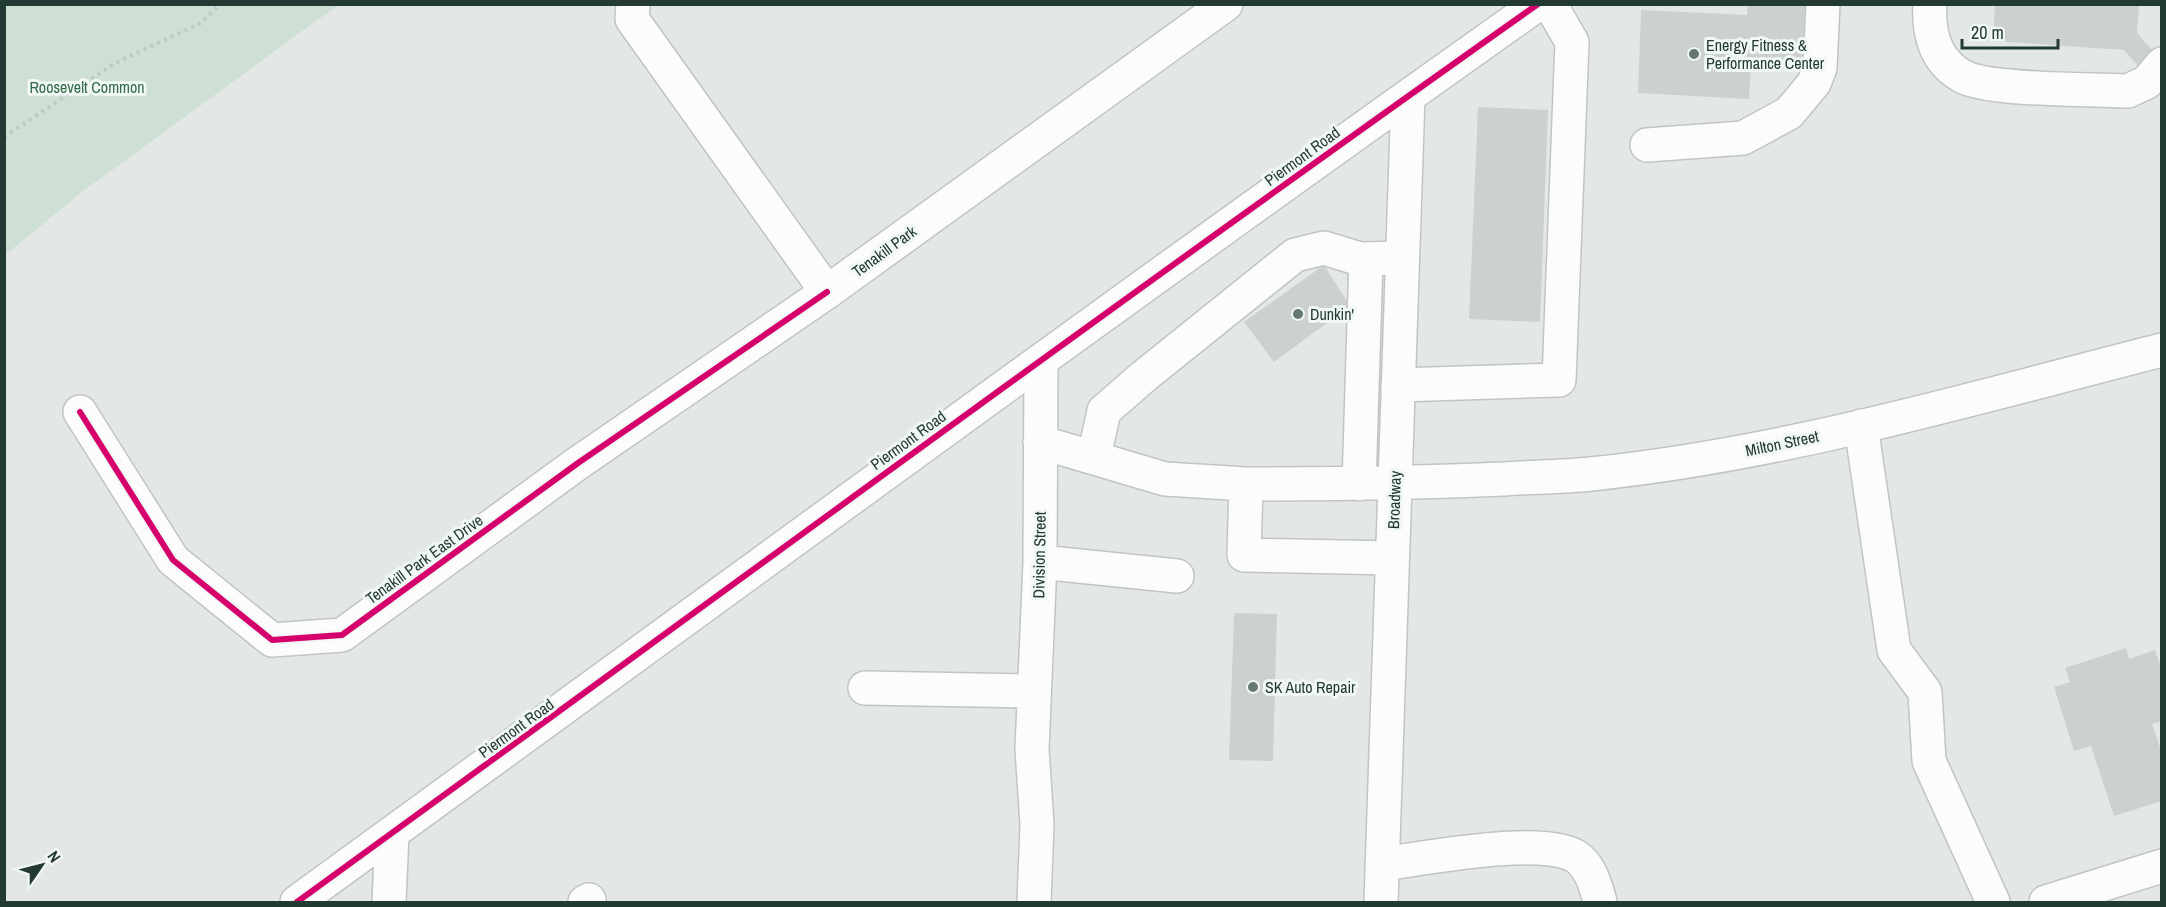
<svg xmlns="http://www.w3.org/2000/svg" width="2166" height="907" viewBox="0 0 2166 907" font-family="'Archivo Narrow',sans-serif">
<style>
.green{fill:#cee0d4}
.building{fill:#ccd1cf}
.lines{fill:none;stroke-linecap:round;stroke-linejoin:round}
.minor-casing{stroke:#c0c5c3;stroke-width:36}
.path{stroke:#c0c8c5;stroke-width:4;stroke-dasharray:3 4.5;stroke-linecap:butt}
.minor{stroke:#fbfcfb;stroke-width:33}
.cycleway-casing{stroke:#f1f7f4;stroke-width:10}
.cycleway{stroke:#d6006c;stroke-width:6}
.poi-dot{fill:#667672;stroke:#f1f7f4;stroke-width:2}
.labels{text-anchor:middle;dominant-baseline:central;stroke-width:6;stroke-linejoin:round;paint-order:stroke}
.poi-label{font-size:16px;fill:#233934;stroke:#f1f7f4;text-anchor:start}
.park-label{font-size:16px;fill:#326b4b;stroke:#f1f7f4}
.street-label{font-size:16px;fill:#233934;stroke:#f1f7f4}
</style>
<rect width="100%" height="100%" fill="#e3e8e6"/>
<path class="green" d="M5,4H338V5L82,192L5,255Z"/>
<path class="building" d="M1748,4H1805L1802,67L1751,65L1749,99L1638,93L1641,10L1747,15Z
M1995,4H2139L2137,33L2155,53L2139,67L2124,50L1993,41Z
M1478,107L1548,110L1540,322L1469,319Z
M1324,265L1350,306L1274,362L1244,322Z
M1234,613L1277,614L1273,761L1229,760Z
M2126,648L2129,659L2155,650L2162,670V721L2152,724L2162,753V801L2114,816L2091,746L2074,751L2054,687L2070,682L2065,668Z"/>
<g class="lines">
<defs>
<path id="minor" d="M633,4L632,19L827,292L1226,4
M1930,4C1928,33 1935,61 1962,76C1987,91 2094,89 2128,91L2147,82L2162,64
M1647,145L1743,138L1789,113L1814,83L1820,68L1823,4
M1398,385L1559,380L1572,42L1550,4
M80,412L173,560L272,640L342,635L578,463L827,292
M1861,426L1894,650L1925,692L1929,761L1993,902
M1040,442L1165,479L1246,484L1244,555L1392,558
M1094,457L1104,411L1143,377L1295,255L1324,248L1360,259L1402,258
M1246,484C1332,484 1417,483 1503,479C1532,477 1562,477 1591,474C1785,454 1973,398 2162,350
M1359,484L1366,259
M1040,562L1177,576
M865,688L1033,691
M1382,864C1422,859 1548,834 1578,858C1591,868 1596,887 1600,902
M297,902C710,602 1121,299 1538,4
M389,902L392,834
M585,902L589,900
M1034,902L1037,824L1032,749L1040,562L1041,361
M1381,902L1408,97
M2046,902L2162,866"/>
</defs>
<use href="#minor" class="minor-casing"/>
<path class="path" d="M4,137L115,63L199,24L221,4"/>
<use href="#minor" class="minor"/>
<defs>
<path id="cycleway" d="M80,412L173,560L272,640L342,635L578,463L827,292
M297,902C710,602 1121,299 1538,4"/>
</defs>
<use href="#cycleway" class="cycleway-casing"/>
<use href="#cycleway" class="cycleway"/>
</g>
<g class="poi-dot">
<circle cx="1694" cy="54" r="6"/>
<circle cx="1298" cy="314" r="6"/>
<circle cx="1253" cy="687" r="6"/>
</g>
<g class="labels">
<g class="poi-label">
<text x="1706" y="45">Energy Fitness &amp;<tspan x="1706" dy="18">Performance Center</tspan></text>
<text x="1310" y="314">Dunkin'</text>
<text x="1265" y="687">SK Auto Repair</text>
</g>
<g class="park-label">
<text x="87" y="87">Roosevelt Common</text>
</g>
<g class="street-label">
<text transform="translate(1302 156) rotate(-36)">Piermont Road</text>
<text transform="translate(884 251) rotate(-36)">Tenakill Park</text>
<text transform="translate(908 440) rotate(-36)">Piermont Road</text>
<text transform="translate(1782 443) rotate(-12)">Milton Street</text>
<text transform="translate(1394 500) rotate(-88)">Broadway</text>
<text transform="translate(1039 555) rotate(-89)">Division Street</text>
<text transform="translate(424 559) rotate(-36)">Tenakill Park East Drive</text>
<text transform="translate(516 728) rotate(-36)">Piermont Road</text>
</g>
</g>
<rect width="2166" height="907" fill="none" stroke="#233934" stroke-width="12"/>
<g transform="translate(42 865) rotate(55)" stroke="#f1f7f4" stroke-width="4.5" paint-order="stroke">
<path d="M0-4.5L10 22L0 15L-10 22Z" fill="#233934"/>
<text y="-9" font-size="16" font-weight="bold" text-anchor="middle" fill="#233934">N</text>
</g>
<path d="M1962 39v9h96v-9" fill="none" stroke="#233934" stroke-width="3"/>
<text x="1971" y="39" font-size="18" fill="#233934" stroke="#f1f7f4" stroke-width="4.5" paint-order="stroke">20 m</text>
</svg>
